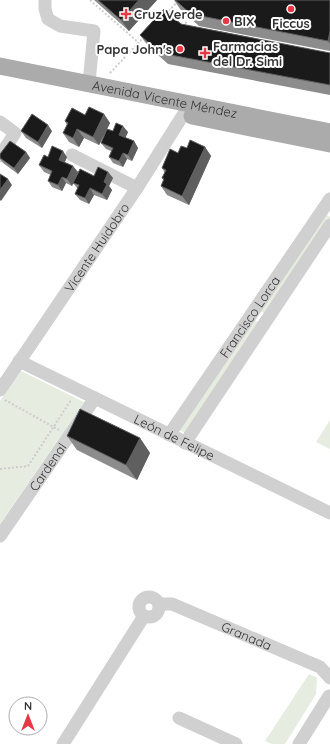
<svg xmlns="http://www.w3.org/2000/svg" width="330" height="744" viewBox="0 0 330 744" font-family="Quicksand,sans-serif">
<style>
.green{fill:#e6ecdf}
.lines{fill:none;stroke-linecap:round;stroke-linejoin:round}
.path{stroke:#cdcdcd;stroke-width:2;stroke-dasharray:2 2;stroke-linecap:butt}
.minor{stroke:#d0d0d0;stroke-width:13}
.major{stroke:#ababab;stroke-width:17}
.wall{fill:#8c8c8c}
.shaded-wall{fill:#5f5f5f}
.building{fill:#1a1a1a;stroke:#5f5f5f}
.poi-dot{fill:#e63946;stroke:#fff;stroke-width:1.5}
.labels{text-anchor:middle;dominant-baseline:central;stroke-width:4;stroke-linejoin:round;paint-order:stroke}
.poi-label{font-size:13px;font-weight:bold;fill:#333;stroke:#fff;text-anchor:start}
.street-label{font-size:13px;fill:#333;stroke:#fff}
</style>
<rect width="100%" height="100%" fill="#fff"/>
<path class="green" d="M327,215L330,217V220L265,314L260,310Z
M255,320L259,323L185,433L180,430Z
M21,371L84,402L0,524V401Z
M330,420V449L316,442Z
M309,674L317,678L316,694L285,744H272L265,741Z"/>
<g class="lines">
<path class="path" d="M90,0L139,43
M171,8L190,27
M166,14L179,0
M110,73L144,37
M5,400L59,430
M0,469L28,466L71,400"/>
<g class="minor">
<path d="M45,0V9L48,19L60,26L94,31L89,83"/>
<path d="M0,122L15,133L0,156"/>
<path d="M72,155L137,188"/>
<path id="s1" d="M19,361L330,513"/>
<path id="s2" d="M0,390L137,188L190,104"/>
<path id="s3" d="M169,435L330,199"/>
<path d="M185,443L330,225"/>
<path id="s4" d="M0,536L95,398"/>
<circle cx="149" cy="607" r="10"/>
<path id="s5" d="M159,604H172L320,667L330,678"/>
<path d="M179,718L236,744"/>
<path d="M63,744L144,616"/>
<path d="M299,744L329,696"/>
</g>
<g class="major">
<path id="s6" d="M0,66L330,132"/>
<path d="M192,116L330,144"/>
</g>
</g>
<path class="wall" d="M94,0H157L129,31Z
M174,0H330V51L199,26L180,9Z
M181,24L330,53V95L168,64L148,46L140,35Z
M104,114L110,123L99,145L84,138L79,147L69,142L63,133L67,125L65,121Z
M21,131H52L42,148L26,138Z
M113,131L128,132L125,138L134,141L138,148L132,161L127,159L123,167L113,163L109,157L111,151L106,149L101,143Z
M205,147L211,156L189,205L167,195L161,186L164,181L162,178L165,173L162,168L178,153L187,148Z
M26,152L30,158L18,174L3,163L0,159V154Z
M67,157L65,162L78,172L72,186L66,183L62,191L52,187L48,181L51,175L44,172L39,165Z
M108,172L113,178L109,186L112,190L107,200L94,195L89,204L80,200L75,194L78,189L73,183L94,176Z
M67,436L140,438L150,453L137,480L77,450Z"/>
<path class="shaded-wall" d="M139,0H157L129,31L121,20Z
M330,31V44L328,41Z
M104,114L110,123L99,145L93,137Z
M48,125L52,131L42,148L38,142Z
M123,126L128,132L124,141L119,135Z
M77,129L84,138L79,147L73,138Z
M134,141L138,148L132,161L128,155Z
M205,147L211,156L189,205L182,196Z
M63,151L67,157L63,166L59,160Z
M26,152L30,158L18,174L14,168Z
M123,153L127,159L123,167L119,161Z
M73,166L78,172L72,186L67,179Z
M108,172L113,178L109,186L112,190L107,200L102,194L104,182Z
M62,177L66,183L62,191L58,185Z
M8,179L12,185L1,201L0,200V190Z
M90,188L94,195L89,204L85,198Z
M140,438L150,453L137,480L126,465Z"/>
<path class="building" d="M98,0H139L121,20Z
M175,0H330V31L328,41L191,14Z
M164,9L181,24L330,53V85L160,53L140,35Z
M89,107L104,114L93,137L77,129L73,138L63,133L68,123L65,121L72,108L85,115Z
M32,114L48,125L38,142L21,131Z
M116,123L123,126L119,135L134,141L128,155L123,153L119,161L109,157L113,148L101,143L107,129L113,131Z
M190,140L205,147L182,196L161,186L164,179L162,178L166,170L162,168L170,149L178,153L181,146L187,148Z
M10,141L26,152L14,168L0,158V154Z
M52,146L63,151L59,160L73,166L67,179L62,177L58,185L48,181L52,171L39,165L44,155L48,157Z
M98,167L108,172L104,182L107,184L102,194L90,188L85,198L75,194L79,185L73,183L80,169L94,176Z
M0,174L8,179L0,190Z
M80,409L140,438L126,465L67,436Z"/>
<g class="poi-dot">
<circle cx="291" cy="9" r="4"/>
<path d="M124 8h4v4h4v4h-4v4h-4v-4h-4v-4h4z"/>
<circle cx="226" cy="21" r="4"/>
<circle cx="180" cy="49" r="4"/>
<path d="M203 47h4v4h4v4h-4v4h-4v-4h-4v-4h4z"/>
</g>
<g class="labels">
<g class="poi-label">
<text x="134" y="14">Cruz Verde</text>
<text x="234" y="21">BIX</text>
<text x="291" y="23" text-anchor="middle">Ficcus</text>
<text x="213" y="46">Farmacias<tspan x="213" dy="15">del Dr. Simi</tspan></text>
<text x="172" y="49" text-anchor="end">Papa John's</text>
</g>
<g class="street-label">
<text stroke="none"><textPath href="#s6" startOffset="168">Avenida Vicente Méndez</textPath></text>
<text stroke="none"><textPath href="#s2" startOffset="172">Vicente Huidobro</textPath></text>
<text stroke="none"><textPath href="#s3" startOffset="143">Francisco Lorca</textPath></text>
<text stroke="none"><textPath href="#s1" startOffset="173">León de Felipe</textPath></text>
<text stroke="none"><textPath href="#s4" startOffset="84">Cardenal</textPath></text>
<text stroke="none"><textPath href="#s5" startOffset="94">Granada</textPath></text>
</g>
</g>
<g transform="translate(28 716)"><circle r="19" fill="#ffffff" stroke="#adadad"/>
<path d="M0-3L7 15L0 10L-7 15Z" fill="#e63946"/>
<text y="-6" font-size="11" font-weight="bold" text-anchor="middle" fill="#333333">N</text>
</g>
</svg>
